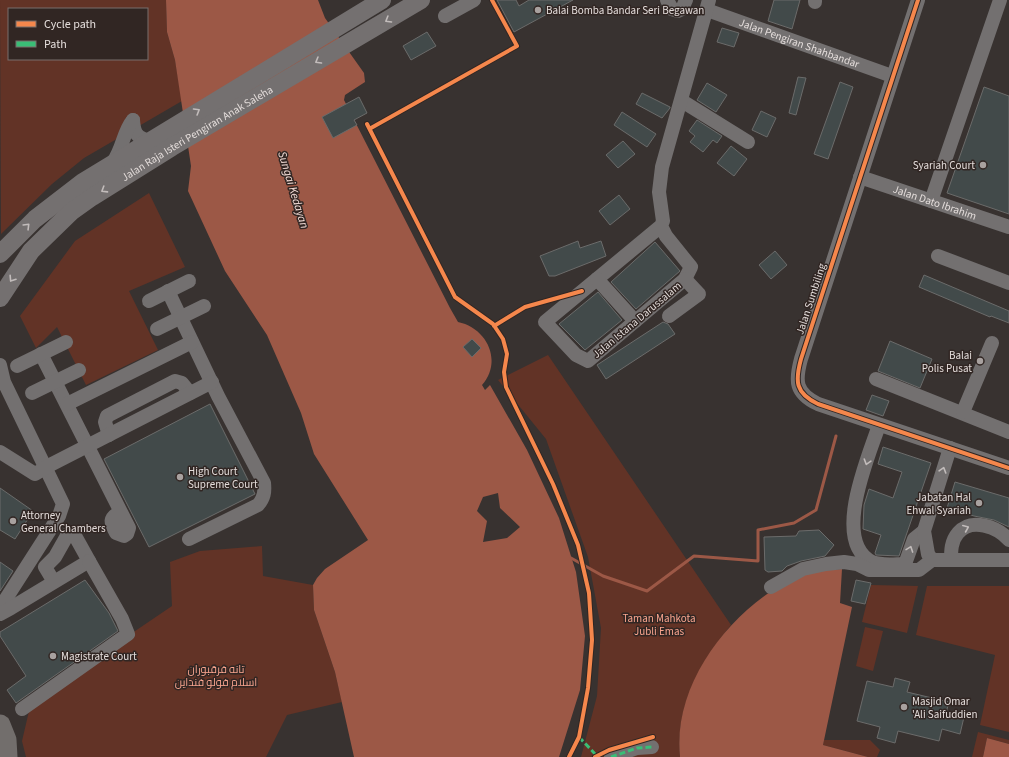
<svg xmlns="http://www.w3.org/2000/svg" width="1009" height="757" viewBox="0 0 1009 757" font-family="'Source Sans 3',Cairo,sans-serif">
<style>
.green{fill:#623326;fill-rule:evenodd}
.water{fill:#9c5846;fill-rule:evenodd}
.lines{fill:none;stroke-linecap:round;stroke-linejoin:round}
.stream{stroke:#9c5846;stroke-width:3}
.building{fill:#424a4a;stroke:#6b6b6a}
.minor{stroke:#737070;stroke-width:14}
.major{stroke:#747070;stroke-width:18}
.highway{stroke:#726e6c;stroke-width:21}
.quiet{stroke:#3abd76;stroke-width:3;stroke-dasharray:6 3;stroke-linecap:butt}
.cycleway-casing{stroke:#312623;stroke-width:6}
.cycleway{stroke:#f5874c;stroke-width:4}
.oneway{stroke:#c2bcbb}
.poi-dot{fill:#a8a19f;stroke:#312623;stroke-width:1.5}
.labels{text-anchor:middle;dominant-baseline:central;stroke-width:3;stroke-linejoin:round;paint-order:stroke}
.poi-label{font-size:11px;fill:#e4dddb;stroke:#312623;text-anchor:start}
.street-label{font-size:11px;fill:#e4dddb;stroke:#312623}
.park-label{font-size:11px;fill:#faa58f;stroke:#312623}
.water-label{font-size:12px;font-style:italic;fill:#f3dcd6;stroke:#312623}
</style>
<rect width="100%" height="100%" fill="#383230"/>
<path class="green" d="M0,0H166L167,32L175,60L182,101L84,158L52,184L1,234ZM9,9H147V59H9Z
M149,193L185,267L129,291L158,350L86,385L57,327L36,348L20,316L75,241Z
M548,355L731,625C700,662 675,707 680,757H581L597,696L601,628L588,557L546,439L498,380Z
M262,546L263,576L313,585L314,610L335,672L342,702L287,715L266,757H26L22,741L29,711L85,665L172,606L170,562L200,551Z
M871,585L918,586L907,633L862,622Z
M927,586H1009V732L980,725L995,655L916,635Z
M865,627L883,631L873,671L856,666Z
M978,732L1009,740V744L987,738L983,757H972Z
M824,740H870L880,750L877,757H868L823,745Z"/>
<path class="water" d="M166,0H318L325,18L364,73L365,82L345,95L344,100L450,308L458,322C487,328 503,361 482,385L485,390L490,385L527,450L559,518L576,572L585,636L580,690L559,757H354L335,672L314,610L313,585L317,578L325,569L368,540L314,454L301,413L267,335L225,271L188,191L191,166L175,60L167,32ZM498,493L500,508L520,527L507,538L483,542L487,521L477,511L483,497Z
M842,569L840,603L852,607L823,745L868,757H680C673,690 720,625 773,590C784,583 796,575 808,573C819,570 831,570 842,569Z
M987,738L1009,744V757H983Z"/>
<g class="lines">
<path class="stream" d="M571,558L603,576L647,591L694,556L758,561V530L794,523L816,510L836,436"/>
</g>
<path class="building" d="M497,0H516L519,6L529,0H573L514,32Z
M774,0H800L792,29L768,21Z
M722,28L739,33L734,47L717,42Z
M427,32L436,46L411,60L403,46Z
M798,77L806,78L796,115L789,113Z
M840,82L853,87L828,159L814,154Z
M707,83L727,95L716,112L697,100Z
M984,87L1009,96V214L947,193Z
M642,93L670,107V108L662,118L636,104Z
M359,97L367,113L354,120L357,125L333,138L322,117Z
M761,111L776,118L767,137L752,130Z
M622,112L656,134L647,147L614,125Z
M697,120L722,136L717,143L713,140L703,152L690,142L695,136L689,131Z
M623,141L635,154L618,168L606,155Z
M731,146L747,159L734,176L717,163Z
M619,195L630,209L610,225L599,211Z
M578,241L580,248L601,241L606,256L555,276H549L540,256Z
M655,242L680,271L636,309L611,282Z
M775,251L787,265L771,279L759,265Z
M924,275L1009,311V323L991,316L990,317L919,287Z
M598,292L622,320L585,350L559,324Z
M663,322L668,324L675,334L606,379L597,365Z
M472,339L481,348L472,357L463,347Z
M890,341L932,359L920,388L878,371Z
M872,395L889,401L883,416L866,410Z
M210,404L255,494L149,547L104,459Z
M883,447L931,463L899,556L876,555L875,553L881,535L863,529L864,505L869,489L893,498L902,472L878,464Z
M955,482L1009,498V527L994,520L974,516L947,508Z
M0,488L33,511L15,539L0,530Z
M819,530L834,545L825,556L801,561L787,566L782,571L768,572L765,570L764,537L796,536L799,531Z
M0,562L13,571L0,591Z
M85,580L109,613L118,631L16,703L7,690L26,676L0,636V632Z
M856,580L871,583L865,604L851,601Z
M895,678L910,682L907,692L949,702L946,713L964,717L960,734L942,729L939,741L898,731L895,743L877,738L880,727L857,721L867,681L893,687Z"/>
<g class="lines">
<g class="minor">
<path d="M667,0L672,9L678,11L682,9L686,0"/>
<path d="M918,0L801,359C795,381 795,393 818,404L1009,468"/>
<path d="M815,2V0"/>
<path id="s1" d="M707,10L892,76"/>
<path d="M445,16L474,0"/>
<path d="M682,101L748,142"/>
<path d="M133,120C134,133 136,137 149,141"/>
<path d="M113,162C123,148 123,132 133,120"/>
<path id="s2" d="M860,177L1009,227"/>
<path d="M931,201L1000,0"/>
<path d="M661,226L666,236L691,267L685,279L588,361L576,355L545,322L661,226L663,221L659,192L662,167L709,0"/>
<path d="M938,256L1009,283"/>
<path d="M597,279L635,321"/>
<path d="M168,291L218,396L264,483C265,492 264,498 258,505L189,539"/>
<path d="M149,301L189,281"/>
<path d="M669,316L699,294L685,279"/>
<path d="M157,329L204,306"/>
<path d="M41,354L129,528L127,534L124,536L116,533C110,522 109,518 120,512"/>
<path d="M0,365L4,382L63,504L59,516L0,608"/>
<path d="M17,366L66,342"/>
<path d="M876,379L1009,432"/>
<path d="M32,393L79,370"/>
<path d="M67,404L192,342"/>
<path d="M963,412L992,343"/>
<path d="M879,425C869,456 831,541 872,562C881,566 895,564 905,564L914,539L924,531"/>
<path d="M109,435L105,422L107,416L175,381L182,383L190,393"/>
<path d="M0,452L35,474L52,464L212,382"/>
<path d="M932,560L928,554L924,531L950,448"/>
<path d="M951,560C951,551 951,541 958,533C971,517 998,527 1009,540"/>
<path d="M771,587L803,569L826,564L844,562L857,564L869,570H919L932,560H1009"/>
<path d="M0,614L11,608L89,561L74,534H68L55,557L45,567L54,582"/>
<path d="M22,709L128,634L122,619L89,561"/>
<path d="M611,757L637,748L652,747"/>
</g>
<g class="major">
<path d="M0,254L35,219L83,182L382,0"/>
<path id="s3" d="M0,298L31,251L71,212L92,197L172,147L421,0"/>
</g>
<path class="highway" d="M0,725L6,740L7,757"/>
<path class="quiet" d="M579,737L597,756
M611,757L637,748L652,747"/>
<defs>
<path id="cycleway" d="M918,0L801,359C795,381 795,393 818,404L1009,468
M367,124L455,297L493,324L503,339L507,354L504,372L506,387L553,484L578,545L589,593L592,640L588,688L579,737L569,757
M371,128L517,46L492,0
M494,326L525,307L582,291
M595,757L609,750L653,737"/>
</defs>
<use href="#cycleway" class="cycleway-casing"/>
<use href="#cycleway" class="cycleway"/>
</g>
<defs><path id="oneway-chevron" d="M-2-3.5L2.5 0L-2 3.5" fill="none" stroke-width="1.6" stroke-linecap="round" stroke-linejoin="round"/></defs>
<g class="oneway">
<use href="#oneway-chevron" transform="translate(388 20) rotate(149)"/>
<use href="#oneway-chevron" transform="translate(318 61) rotate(150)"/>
<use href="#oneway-chevron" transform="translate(197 111) rotate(-31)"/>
<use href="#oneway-chevron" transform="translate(104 190) rotate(148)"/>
<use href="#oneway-chevron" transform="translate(27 226) rotate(-45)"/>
<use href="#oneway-chevron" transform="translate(12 279) rotate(123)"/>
<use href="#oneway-chevron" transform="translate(867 462) rotate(107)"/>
<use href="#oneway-chevron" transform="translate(943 470) rotate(-73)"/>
<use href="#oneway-chevron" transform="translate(966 528) rotate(-23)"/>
<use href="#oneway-chevron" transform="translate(910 549) rotate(-70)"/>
</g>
<g class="poi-dot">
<circle cx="538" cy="10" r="4"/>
<circle cx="983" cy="165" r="4"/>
<circle cx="980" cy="361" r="4"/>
<circle cx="180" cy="477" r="4"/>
<circle cx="979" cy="503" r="4"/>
<circle cx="13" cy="521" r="4"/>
<circle cx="53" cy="656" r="4"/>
<circle cx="904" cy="707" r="4"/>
</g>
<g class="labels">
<g class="poi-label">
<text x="546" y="10">Balai Bomba Bandar Seri Begawan</text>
<text x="975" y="165" text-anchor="end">Syariah Court</text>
<text x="972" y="355" text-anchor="end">Balai<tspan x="972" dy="13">Polis Pusat</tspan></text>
<text x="188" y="471">High Court<tspan x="188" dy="13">Supreme Court</tspan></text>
<text x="971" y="497" text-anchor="end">Jabatan Hal<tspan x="971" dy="13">Ehwal Syariah</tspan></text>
<text x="21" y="515">Attorney<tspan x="21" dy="13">General Chambers</tspan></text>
<text x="61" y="656">Magistrate Court</text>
<text x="912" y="701">Masjid Omar<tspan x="912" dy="13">'Ali Saifuddien</tspan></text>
</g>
<g class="street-label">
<text stroke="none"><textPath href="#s1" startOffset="98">Jalan Pengiran Shahbandar</textPath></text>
<text stroke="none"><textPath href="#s3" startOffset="261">Jalan Raja Isteri Pengiran Anak Saleha</textPath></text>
<text stroke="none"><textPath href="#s2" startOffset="79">Jalan Dato Ibrahim</textPath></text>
<text transform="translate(811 299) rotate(-72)">Jalan Sumbiling</text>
<text transform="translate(637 320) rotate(-40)">Jalan Istana Darussalam</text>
</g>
<g class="park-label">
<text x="659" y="618">Taman Mahkota<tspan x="659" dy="13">Jubli Emas</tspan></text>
<text x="216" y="669">تانه فرقبوران<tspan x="216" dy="13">اسلام فولو فنداين</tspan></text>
</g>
<g class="water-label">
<text transform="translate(293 190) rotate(73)">Sungai Kedayan</text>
</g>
</g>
<rect x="8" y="8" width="140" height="52" fill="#312623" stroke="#796f6d"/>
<rect x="16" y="21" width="20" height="6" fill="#f5874c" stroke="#796f6d"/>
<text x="44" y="28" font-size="12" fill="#e4dddb">Cycle path</text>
<rect x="16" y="41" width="20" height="6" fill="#3abd76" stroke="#796f6d"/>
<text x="44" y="48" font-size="12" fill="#e4dddb">Path</text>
</svg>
